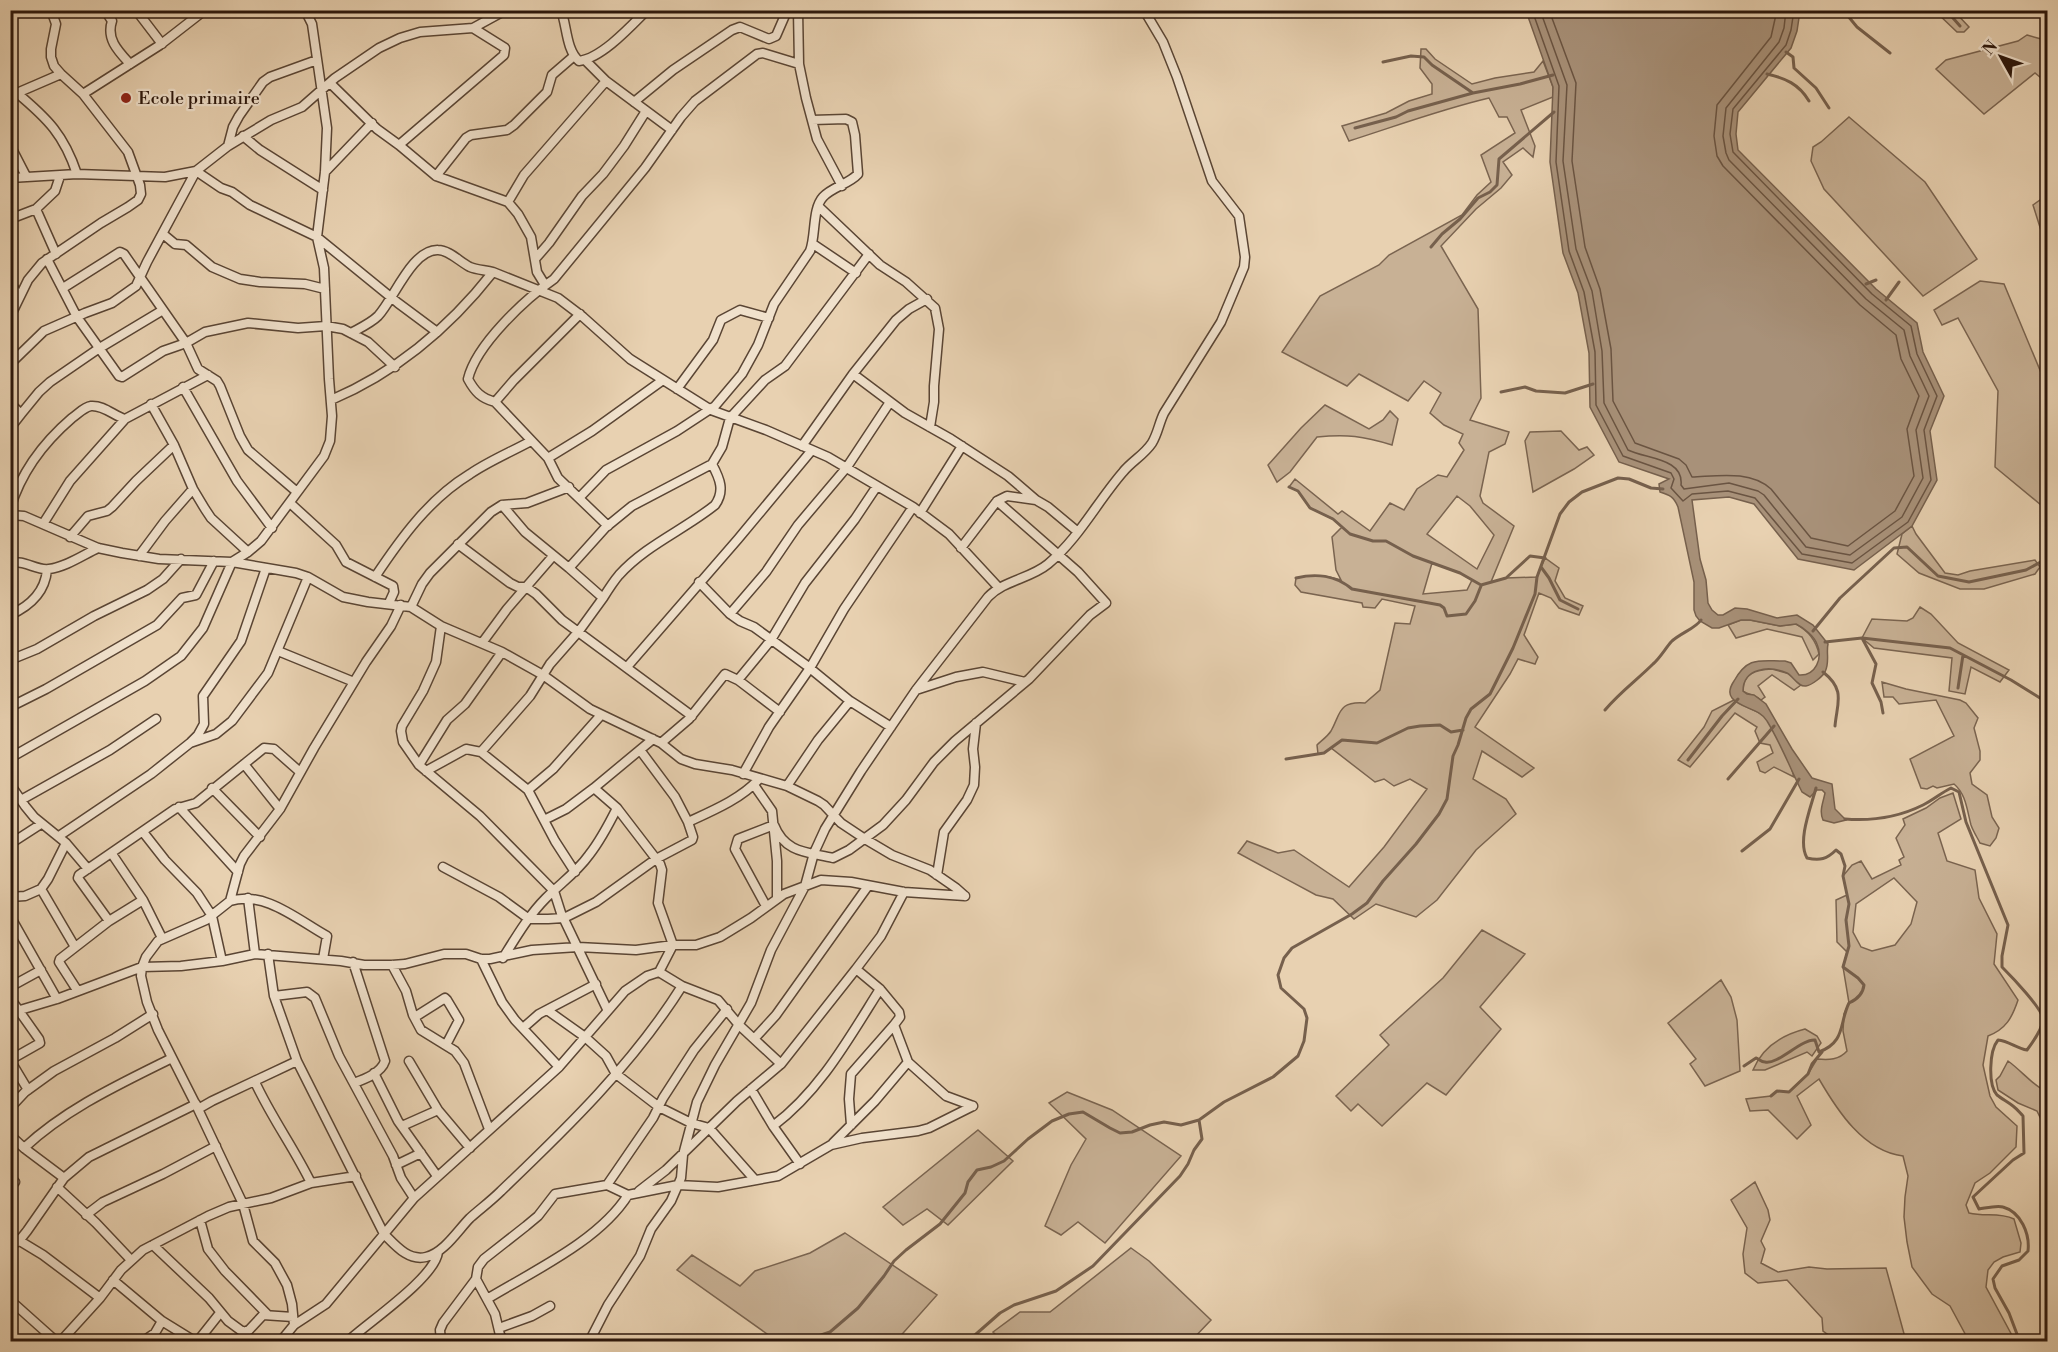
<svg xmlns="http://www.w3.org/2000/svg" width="2058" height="1352" viewBox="0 0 2058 1352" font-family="'Libre Bodoni',serif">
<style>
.green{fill:#c8b195;stroke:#7a6450;stroke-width:1.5;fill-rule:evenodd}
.water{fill:#a89179;stroke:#76604d;stroke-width:1.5}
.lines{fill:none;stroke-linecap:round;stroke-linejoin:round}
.shore{stroke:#6a5442;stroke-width:1.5}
.stream{stroke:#76604d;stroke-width:3}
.street-casing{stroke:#5a4534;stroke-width:11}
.street{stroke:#f0e1cc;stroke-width:8}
.poi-dot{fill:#8f2418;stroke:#f0e1cc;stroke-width:2}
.labels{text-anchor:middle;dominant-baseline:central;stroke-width:4.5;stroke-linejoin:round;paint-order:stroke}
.poi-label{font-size:18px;fill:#2b160b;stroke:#f0e1cc;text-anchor:start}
</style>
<rect width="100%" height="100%" fill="#e8d1b1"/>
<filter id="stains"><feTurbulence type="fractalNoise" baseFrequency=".00333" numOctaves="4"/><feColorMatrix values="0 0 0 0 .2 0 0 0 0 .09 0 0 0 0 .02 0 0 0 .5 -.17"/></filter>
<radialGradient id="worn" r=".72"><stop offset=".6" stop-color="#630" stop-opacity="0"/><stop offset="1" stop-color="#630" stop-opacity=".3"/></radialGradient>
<path class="green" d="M1935,11H1954L1969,27L1964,32H1957Z
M2027,35L2041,39L2047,48V83L2035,73L1984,114L1936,69L1946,60L2018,41Z
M1421,49H1426L1435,59L1472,84L1495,78L1534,72L1543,61L1553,87V97L1521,110L1535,146L1533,157L1523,148L1503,162L1512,175L1501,188L1476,209L1441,246L1478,309L1481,398L1470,420L1509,432L1505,444L1489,452L1480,496L1483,503L1514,526L1491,582L1506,578L1537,577L1545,558L1559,568L1555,581L1565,598L1583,606L1579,615L1559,608L1551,598L1539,593L1524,635L1538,657L1535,664L1518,659L1510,674L1475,727L1534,768L1522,777L1482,751L1473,779L1506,799L1516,814L1476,850L1437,900L1416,917L1376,904L1354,919L1333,899L1316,895L1238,853L1247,841L1278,853L1294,850L1349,887L1384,847L1427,789L1410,779L1394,786L1384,779L1375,782L1331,748L1324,753L1318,754L1317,745C1321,741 1328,736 1331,731C1341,713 1338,701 1365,703L1380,690L1395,623L1410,624L1415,606L1382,599L1375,608L1363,607L1362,603L1301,592L1295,585L1296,578C1312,574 1326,575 1341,580L1336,570L1332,537L1342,527L1333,519L1310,508L1298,491L1289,487L1295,479L1338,514L1342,511L1370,531L1390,503L1404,510L1417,489L1438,475L1447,477L1464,450L1459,443L1463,434L1444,425L1430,413L1441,393L1424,381L1408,401L1359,374L1347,386L1282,352L1320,296L1379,265L1389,255L1462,215L1477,195L1491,182L1481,155L1515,133L1507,117H1499L1489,98C1442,109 1396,126 1349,141L1342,126L1386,113L1409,101L1432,94V84L1420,68ZM1457,496L1470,506L1494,535L1477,569L1427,534ZM1432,563L1460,573L1472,580L1467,590L1423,594Z
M1849,117L1925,182L1977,259L1923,296L1824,189L1811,161L1813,147L1821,142Z
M2040,200H2047V241L2044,240L2033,205Z
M1980,281L2004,284L2047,387V421L2044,428L2048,432L2047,510L1995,467L1998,391L1958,318L1942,325L1934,310Z
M1325,405L1369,429L1383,420L1390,411L1398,419L1392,445C1363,436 1347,434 1317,437L1290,472L1277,482L1268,465L1301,428Z
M1561,431L1579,450L1587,447L1594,455L1574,469L1533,492L1525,441L1530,432Z
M1912,526L1916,534L1945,573L1958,575L1970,571L2035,560L2040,567L2035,574L1984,589H1960L1919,573L1897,554L1902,534Z
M1920,607L1931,614L1958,643L2009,670L2000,682L1971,667L1965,694L1949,691L1952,658L1874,648L1862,638L1872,619L1907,621L1913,618Z
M1741,620H1750L1780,626L1796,624C1809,631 1816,640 1819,654L1813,660L1802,637L1767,629L1736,638L1728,625Z
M1772,669L1790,674L1801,685L1794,690L1772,675L1758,686L1765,697L1761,700C1755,695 1749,695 1743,691C1743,673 1756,670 1772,669Z
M1882,682L1906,689L1960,700L1966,703L1978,718L1974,728L1980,751V760L1970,773L1972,784L1987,795L1992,817L1999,828L1996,838L1990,846L1980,843C1977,837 1973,831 1971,825C1967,810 1966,794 1954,784L1937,788L1933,786L1927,789L1921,788L1910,759L1954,736L1936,700L1899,704L1893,697H1884Z
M1734,700C1743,707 1755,709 1764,716C1775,726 1790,761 1794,777L1774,767L1765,773L1760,771L1757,762L1773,753L1770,745L1760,743L1755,731L1757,727L1735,713L1690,767L1678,760L1704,727L1712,711Z
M1953,793L1961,819L1938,833L1947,861L1975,870L1979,898L1997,934L1994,964L2018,1000C2012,1018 2006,1029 1988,1036L1983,1065L1990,1096L1996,1107L2017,1126L2016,1147L1990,1173L1975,1183L1966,1205L1969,1213C1985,1217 1999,1212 2014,1219L2021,1243L2020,1252L2003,1257L1994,1262L1988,1270L1986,1287L2015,1341H1969L1950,1306L1932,1294L1912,1267L1907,1242L1904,1217L1905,1197L1908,1176L1903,1156C1863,1151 1837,1110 1819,1079L1797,1096L1811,1125L1797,1139L1768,1110L1750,1111L1746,1099L1771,1096L1777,1091L1789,1092L1808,1074L1817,1059C1829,1060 1839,1060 1847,1051L1843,1031L1844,1014L1849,1003L1843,967L1847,952L1837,942L1836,900L1847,895L1843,876L1852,865L1861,861L1872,879L1901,865L1899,860L1904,857L1896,838L1905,825L1903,819L1926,808L1940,798ZM1894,878L1917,902L1911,924L1895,945L1872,951L1861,947L1853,932L1856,904Z
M1482,930L1525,954L1480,1007L1501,1029L1446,1095L1427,1083L1382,1126L1358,1104L1351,1111L1336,1096L1389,1045L1380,1035L1443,978Z
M1721,980L1731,997L1737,1020L1740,1071L1705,1086L1690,1064L1696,1059L1668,1023Z
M1805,1029L1817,1036L1821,1043L1812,1056L1807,1052L1765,1070H1753C1762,1048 1782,1035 1805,1029Z
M2008,1061C2022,1071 2032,1085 2047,1092V1132L2037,1111L2018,1103L1998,1090L1996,1080L2000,1076Z
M1067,1092L1112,1110L1181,1156L1105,1243L1078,1222L1061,1235L1045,1226L1071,1165L1086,1139L1049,1103Z
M978,1130L1013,1161L948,1225L927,1209L903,1225L883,1207Z
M1755,1182L1768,1210L1770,1220L1761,1241L1765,1249L1761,1263L1778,1272L1809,1267L1827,1269L1886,1268L1906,1341H1837L1823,1331L1822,1318L1787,1280L1758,1283L1745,1273L1743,1254L1747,1228L1731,1200Z
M845,1233L937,1295L896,1341H777L677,1270L692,1255L740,1286L755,1271L810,1253Z
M1131,1248L1149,1261L1211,1320L1191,1341L1003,1342L993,1332L1020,1312H1050Z"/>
<path class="water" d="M1526,11H1800L1797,31L1791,48L1738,112L1736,134L1738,150L1876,289L1917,323L1923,352L1944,396L1930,431L1937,480L1912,526L1854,570L1798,559L1754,504L1729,497L1692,500L1700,559L1706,580L1708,603L1712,610L1718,615H1723L1735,608L1747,609L1777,618L1797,615L1813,625L1828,644C1826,653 1830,662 1825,672C1822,677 1812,685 1806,686C1798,687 1793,676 1787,673C1769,665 1743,668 1743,691L1747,694L1754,695L1766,704L1792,749L1812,778L1832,784L1835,809L1846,820L1834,823L1823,820C1819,811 1823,803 1825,793L1822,790H1817L1810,797L1802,792C1790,768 1781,744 1767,721C1760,708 1741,709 1732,698C1728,693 1730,687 1734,681C1748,656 1759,661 1785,661L1791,663L1799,675C1816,676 1823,658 1817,644C1814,636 1804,628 1796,624L1780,626L1750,620H1741L1719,628H1712L1700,621L1696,616L1694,610V582L1678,507C1674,497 1670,495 1660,492L1659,484L1669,479L1619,462L1590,407L1589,353L1578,293L1563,253L1550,162L1553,87Z"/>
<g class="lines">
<path class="shore" d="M1532,10L1559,86L1556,162L1569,251L1584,292L1595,352L1596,405L1623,456L1671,473L1674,479L1671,488L1683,501L1692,494L1728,491L1755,498L1802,554L1852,563L1908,522L1931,480L1924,430L1937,396L1917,354L1911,326L1872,294L1733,152L1730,134L1733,109L1786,45L1791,30L1794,10
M1540,10L1567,85L1563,161L1576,249L1592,291L1602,351L1604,403L1628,450C1646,459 1684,458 1681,485L1684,489L1729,483L1758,491L1764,495L1806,547L1850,555L1902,517L1923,478L1916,430L1929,396L1910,356L1904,330L1866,299L1729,160L1726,153L1723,136L1726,108L1779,42L1784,28L1786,10
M1549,10L1576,83L1572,161L1585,247L1600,289L1611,349L1613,401L1635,443L1679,459L1686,465L1692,477C1718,476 1750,470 1771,489L1811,538L1848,546L1895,511L1914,476L1907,429L1919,396L1901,359L1896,335L1860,305L1723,166L1717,156L1714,136L1717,105L1771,37L1777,10"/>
<path class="stream" d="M1843,10L1857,27L1890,53
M1946,10L1960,26
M1786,52L1793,57L1794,68L1816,88L1829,108
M1383,62L1411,56L1424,57L1432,65L1473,93
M1767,74C1785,78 1799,84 1809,101
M1355,128L1396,117L1408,111L1473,93L1520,84L1553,75
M1431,247L1442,234L1460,219L1478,198L1490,192L1497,185L1499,159L1554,112
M1866,284L1876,280
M1886,300L1899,282
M1501,392L1525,387L1536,391L1565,393L1593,384
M1289,487L1298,491L1310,508L1333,519L1350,534L1373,541H1386L1413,556L1460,573L1481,585L1506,578L1530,556L1545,558
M1541,567L1549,578L1560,600L1578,609
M1296,578C1317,573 1335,575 1352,589L1440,605L1444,608L1447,616L1466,614L1475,601L1481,586
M1813,631L1840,598L1894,548L1907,547L1938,576L1969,582L2026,570L2048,558
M1862,638L1876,664L1872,683L1881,702L1883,713
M1825,642L1862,638L1950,648L2011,680L2048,703
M1823,672C1846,690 1837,703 1835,726
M1958,688L1963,655
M1605,710C1620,692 1637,680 1653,664C1660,658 1665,649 1671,642C1680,633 1695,629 1701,620
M1286,759L1324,753L1342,740L1377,743L1408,728L1420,726L1440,725L1451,732L1463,730
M1688,760L1722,716L1738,699
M1728,779L1774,726
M1845,819C1871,821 1899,817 1923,805C1933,800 1941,793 1951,788L1959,792L1966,822L2008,925L2002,956V967C2010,975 2044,1010 2043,1020C2042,1029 2033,1042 2027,1050C2016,1048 2009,1041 1998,1040C1989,1051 1988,1085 1997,1095C2002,1099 2008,1102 2013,1106C2017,1109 2020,1113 2023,1116L2024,1153L2013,1160L1973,1197L1979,1209C1986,1208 1997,1205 2003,1207C2021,1212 2030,1234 2028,1251L2019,1260L2002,1266L1993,1279L1995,1288L2009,1313L2020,1342
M1742,851L1770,829L1799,779
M1744,1066L1756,1058C1759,1059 1761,1062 1765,1062C1778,1065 1801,1039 1815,1040L1819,1052C1846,1042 1839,1023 1849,1003C1858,999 1863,994 1864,985L1858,978L1843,967L1849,946L1846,920L1849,904L1843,876L1845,866L1841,854L1836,850C1827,859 1820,861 1807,858C1797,841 1811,807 1816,788
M1771,1096L1777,1091L1789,1092L1808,1074L1812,1064L1822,1052
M800,1342L830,1332L858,1308L884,1276L894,1261L906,1250L940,1224L965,1193L968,1182L977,1170L991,1167L1004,1161L1028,1139L1052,1121L1069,1114L1083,1112L1110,1128L1120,1133L1132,1132L1150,1125L1164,1122L1181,1125L1199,1120L1224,1102L1273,1077L1298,1056L1304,1041L1307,1018L1304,1009L1281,988L1278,975L1284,958L1292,948L1352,914L1367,903L1383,881L1416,844L1439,814L1447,799L1453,756L1458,745L1466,718L1471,709L1490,694L1513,648L1535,594L1537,577L1560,514L1569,502L1582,492L1618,478L1629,479L1651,488L1663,489
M967,1342L1000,1313L1014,1305L1056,1291L1093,1266L1180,1176L1188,1164L1194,1150L1202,1139L1199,1120"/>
<defs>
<path id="street" d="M105,10L112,21C106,39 118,51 130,64
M136,10L162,44
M561,10C567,26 566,50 579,61C602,58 631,26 647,10
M798,10L799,64L806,98L817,139L842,186
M473,28L505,48L504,55L399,145L436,176L508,202L518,214L531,237L537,272L545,285
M606,81L672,130
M330,83L377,129L399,145
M17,93C48,119 64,135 77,174
M83,94L160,45L205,10
M10,96L61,74
M634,102L673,70L732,30L740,27L769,39L776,36L786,13L791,10
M243,136L260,150L323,190
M10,145L26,176
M228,146L233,127L239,116L263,82L270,77L317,60
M325,172L372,123
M436,176L466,138L471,135L507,130L514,125L547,92L552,75L574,56
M10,178L77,174L165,177L196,171L221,188L232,192L250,205L317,237L398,303L437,332
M508,202L524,175L606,81L585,60
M818,206L880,265L906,282L935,308L939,329L934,386V402L930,427
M36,209L56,254
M10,219L36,209L55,191L60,176
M163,234L175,244L186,245L212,267L240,279L260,282L305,284L325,289
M813,244L856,273
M536,258L549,243L582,196L603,174L624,146L646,111
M47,259L77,317L119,376L122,377L163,351L186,343L205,332L248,323L298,328L326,326L343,329L368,342L395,367
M10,282L15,290L16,302
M63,288L120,252L124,254L186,343L198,369L217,381L220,386L240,436L248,450L297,492
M580,314L514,380L495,402C481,398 475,392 468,379C476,345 525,299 554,279L645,168L681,117L695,101L757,54L763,53L799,64
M10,317L28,280L42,263L101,223L128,207L138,200L141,194L140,185L128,152L83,94L61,74L54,66L51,57V49L56,24L51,10
M351,333C360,328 371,323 378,316C394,299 412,249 438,250C449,250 460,262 470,267C477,270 486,270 493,272
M10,364L44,331L85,313L112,303L136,286L147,262L196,171L228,146L271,120L302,107L335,78L379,48L400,38L420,32L473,28L506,10
M853,374L905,413L951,439L1008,476L1036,500
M183,387L237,481L272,528
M677,389L713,340L721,320L740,310L769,318
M331,400C397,372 449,328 493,272L558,298L583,317L630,359L711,410L766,430L828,457L913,507L949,534L999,588
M495,402L548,458L558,478L608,526
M10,403L21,414L10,428
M151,404L174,445L193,489L205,509L211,518L248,552
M21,414L39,392L50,382L98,349L163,310
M802,446L853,374L896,320L909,309L927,299
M548,458L592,431L663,380
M579,498L606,470L677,431L715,406L742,374L758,345L774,304L810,251C816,236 812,209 823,197C832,187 849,184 858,174L855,135L852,122L846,119L812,120
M997,501L1007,496L1036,500L1048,507L1078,532
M290,503L336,545L346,562L393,586L394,592L389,603
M502,505L525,532L569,568
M10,509C21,472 44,442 72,418C78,414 84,407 91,406C104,405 114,416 125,419
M920,513L962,446
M10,515L24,516L98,548L122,553L159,559L232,562L296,573L308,577L343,597L368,602L411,607L441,626L502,652L543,675L590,709L661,743L681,759L695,764L732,770L787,786L818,801L824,805L841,823L865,839L892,855L930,870L956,888L965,896
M43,524L70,481L125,419L208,375
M70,537L88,516L107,511L112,507L136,481L174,445
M458,544L510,583L518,587H526L536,594L562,620L692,716
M139,556L165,521L193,489
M10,563C24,559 36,571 49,569C66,567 83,555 98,548
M375,577C401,538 429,499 470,474C489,461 511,452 531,441
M699,582L730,614L740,621L754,627L806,665L850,701L891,727
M603,598C608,590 613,582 619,575C646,545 684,530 715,505C725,491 720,479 712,464
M411,607L422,584L430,573L491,512L502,505L527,503L569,487
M730,614L766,572L798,525L847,467L890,402
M10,615C30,606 45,592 47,570
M441,626L436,662L423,691L402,726L401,731L403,742L419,765L480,816L554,891L561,913L607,1009
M482,643L507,609L553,556
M278,651L354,682
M10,660L37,649L94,616L147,590L163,579L181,559
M627,667L738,539L812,450
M738,680L771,640L805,583L855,519L877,486
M916,690L956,677L983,672L1025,682
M10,707L46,689L157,625L182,598L196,595L214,561
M191,742L198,735L204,724L203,696L241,641L266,568
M661,743L689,719L725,674L738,680L780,712
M640,750L675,797L688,822
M481,752L528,790L555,841L575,872
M10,758L145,681L181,656L203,628L232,562L248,552L261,541L324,456L330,441L332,416L329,379L324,268L317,237L325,172L327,128L312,24L305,10
M244,764L280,809
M419,765L447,720L465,704L502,652
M426,771L466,749L481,752L530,696L550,664L579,631L603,598L569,568L605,528L632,506L712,464L722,447L730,418L765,380L785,366L869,254
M743,774L769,727L810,668L844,609L913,507
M10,784L25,806L34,817L66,843L88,869
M754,785L772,811L777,861V898
M787,786L818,740L850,701
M212,788L260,837
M528,790L553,769L601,715
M21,800L110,750L156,719
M179,807L238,872
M617,808L660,864L662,870L658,903L673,945L659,972
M544,820L566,809L594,788
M143,832L165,860L197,893L212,916L222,961
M59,836L151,774L190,743L216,734L232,721L268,673L308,577
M66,843L48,879L41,889L75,947
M10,844L41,824
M112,854L143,900L162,938
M443,867L499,897L529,919H548L564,918L596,902L656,859L692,840L693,837L688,822C712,811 741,799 759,779
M937,875L944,832L967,800L974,785L975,767L973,749L976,723
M904,892L881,936L856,969L880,989L899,1012L900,1017L894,1025L908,1062L946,1096L973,1106
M10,897L25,896L41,889
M248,898L255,954
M230,901C264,890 298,920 327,936L323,959
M766,906L735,849L738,839L774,825C785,853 807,852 833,858L849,850L883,825L906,800L934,762L955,741L1029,679L1090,615L1106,603L1078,572L997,501L961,548
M10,916L57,999
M109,921L78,878L79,875L175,809L196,803L264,748L274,749L300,772
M268,954L274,996L297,1061L384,1234C396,1246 408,1261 426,1257C444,1253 458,1230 470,1218C480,1209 491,1201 501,1191C567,1128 633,1064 682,986
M503,958C516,937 529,915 546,898C561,883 577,872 589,855C600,841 609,824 617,808L594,788L653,739
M481,959L502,1002L515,1020L559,1067
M353,962L385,1061C381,1073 365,1079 354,1083
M392,965L406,991L413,1015L421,1030L455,1051L464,1063L489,1129
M10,987L41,970
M77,990L59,962L60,959L109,921L143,900
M274,996L307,992L315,998L339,1056L393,1156L401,1178L414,1198
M10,998L39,1039L40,1043L10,1060
M547,1010L585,1037L606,1056L616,1074L659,1107L691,1123L709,1128L755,1180
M10,1013L57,999L142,967L181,966L222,961L255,954L341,961L364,965H392L405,964L444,954H466L481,959H490L532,950L578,947L636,950L673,945H696L720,937L751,918L784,894L821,880L851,882L904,892L965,896
M415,1017L445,998L447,1000L459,1020L446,1045
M523,1028L539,1014L596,984
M754,1039L776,1015L868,886
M10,1060L28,1090
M409,1061L438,1110L470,1148
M374,1073L398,1121L437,1176
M255,1082C271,1117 294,1148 311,1183
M751,1089L773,1126L800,1164
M10,1108L25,1092L54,1071L115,1038L153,1014
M198,1109L212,1101L297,1061
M851,1125L849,1099L851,1074L894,1025
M402,1126L438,1110
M773,1126C820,1091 849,1038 880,989
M10,1135L24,1148L64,1178
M833,1143L875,1101L908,1062
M24,1148C67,1108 120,1084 172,1058
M396,1165L421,1153
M607,1185L653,1118L663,1098L694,1050L727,1009
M57,1187L96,1223L131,1260
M10,1188L15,1182
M639,1191L666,1170L737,1101L781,1064L856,969
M86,1215L103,1202L163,1174L216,1146
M200,1220L208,1249L225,1271L268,1315
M10,1235L43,1255L100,1298
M153,1245L209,1298L228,1321L243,1332L249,1330L263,1315L293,1317
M10,1246L19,1241L27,1231L64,1178L89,1157L196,1104
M113,1280L162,1321L196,1342
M487,1299C533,1271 599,1241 628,1195
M10,1300L57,1342
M294,1325L292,1304L287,1285L275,1263L253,1241L243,1204L198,1109L158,1030L147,1002L141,976L142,967L146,957L158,941L206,920L230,901L240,864L244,856L280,809L314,748L366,662L391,626L401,605
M499,1328L532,1316L550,1306
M60,1342L100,1298L121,1270L143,1250L208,1216L229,1207L271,1198L311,1183L356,1176
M142,1342L155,1333L162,1321
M197,1342L220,1313
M280,1342L294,1325L326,1304L414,1198L559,1067L625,991L647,976L659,972L682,986L718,1000L739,1025L781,1064
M347,1342C367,1323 435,1278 438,1252
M441,1342L440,1330L443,1323L476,1279
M505,1342L500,1335L495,1314L476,1279L478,1267L484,1259L526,1226L538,1216L555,1194L607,1185L628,1195L678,1185L718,1187L778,1176L831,1145L862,1138L918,1131L929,1128L973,1106
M589,1342L608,1305L640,1256L651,1229L671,1201L681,1178L683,1155L697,1102L715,1065L751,1003L771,950L805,886L814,853L825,829L861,771L916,690L988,597C1004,580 1030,579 1048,564C1079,538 1097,502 1123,472C1132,461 1144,455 1152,443C1158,433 1159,423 1164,413L1221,322L1244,267L1245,257L1239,216L1212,181L1177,77L1163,42L1144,10"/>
</defs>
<use href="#street" class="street-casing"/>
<use href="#street" class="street"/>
</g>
<circle class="poi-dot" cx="126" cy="98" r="6"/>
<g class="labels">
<g class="poi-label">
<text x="138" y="98">Ecole primaire</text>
</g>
</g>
<rect width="2058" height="1352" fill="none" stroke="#e8d1b1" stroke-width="36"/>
<rect x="12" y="12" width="2034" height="1328" fill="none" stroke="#2b160b" stroke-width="3"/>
<rect x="18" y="18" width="2022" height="1316" fill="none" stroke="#2b160b" stroke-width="1.5"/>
<g transform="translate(2001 57) rotate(310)" stroke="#f0e1cc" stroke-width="4.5" paint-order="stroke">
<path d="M0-4.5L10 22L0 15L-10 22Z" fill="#2b160b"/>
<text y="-9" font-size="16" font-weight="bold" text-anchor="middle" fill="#2b160b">N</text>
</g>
<rect width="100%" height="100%" filter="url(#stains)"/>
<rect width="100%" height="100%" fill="url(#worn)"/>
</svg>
